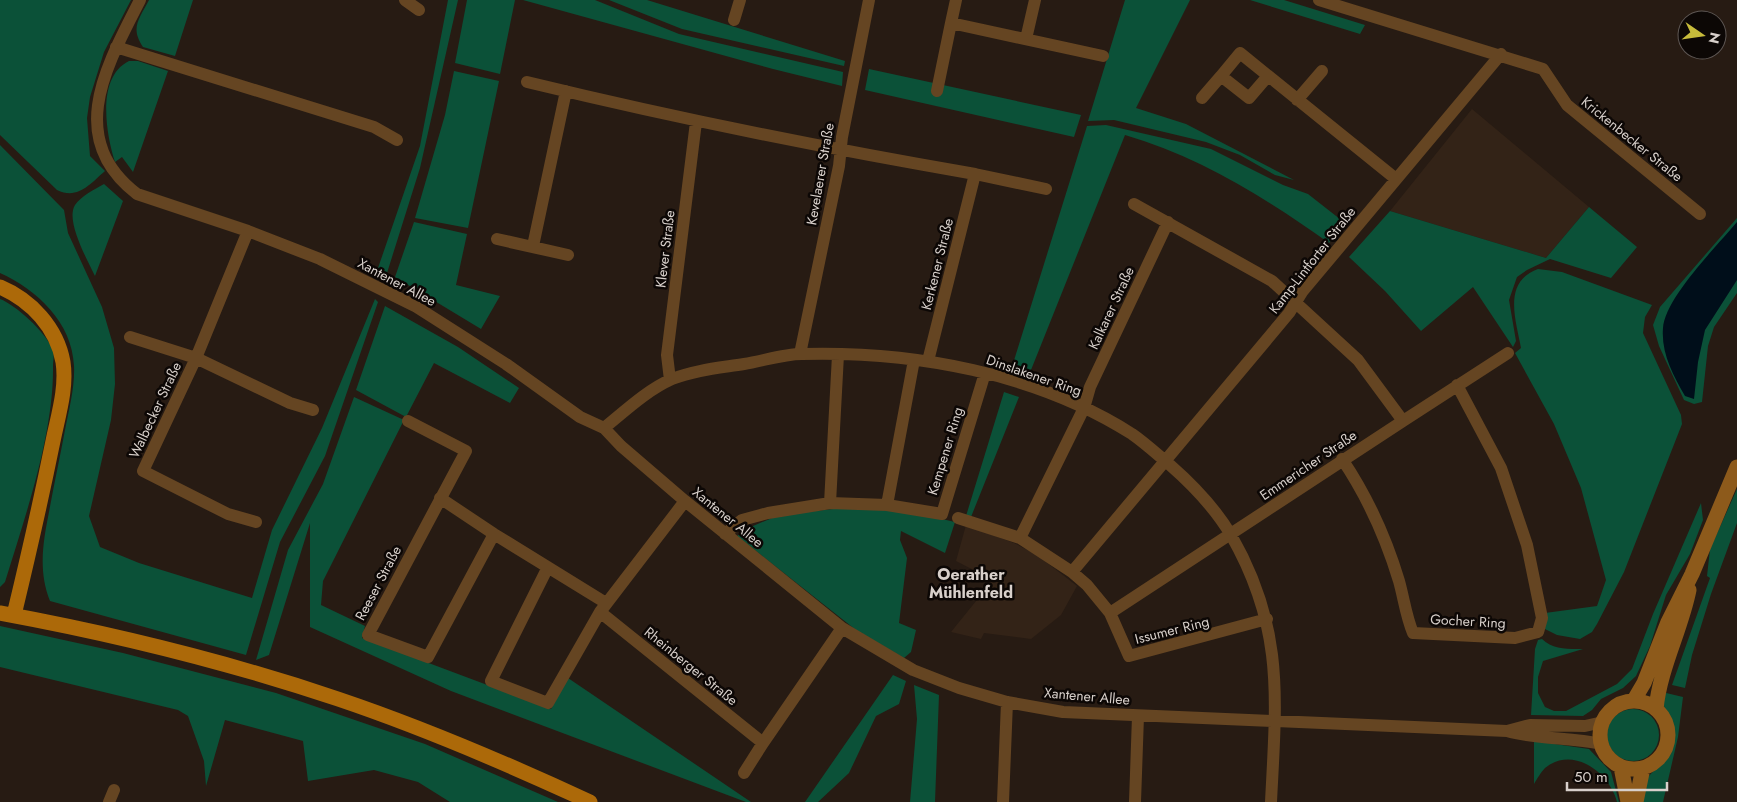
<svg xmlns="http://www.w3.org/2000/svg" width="1737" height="802" viewBox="0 0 1737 802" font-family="Jost,sans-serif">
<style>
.built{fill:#332317}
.green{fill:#0b5138}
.water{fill:#000e1a}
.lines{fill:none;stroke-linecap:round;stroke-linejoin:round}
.street{stroke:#654522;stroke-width:12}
.secondary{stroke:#8d5a1b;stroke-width:15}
.primary{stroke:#ac6909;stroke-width:15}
.labels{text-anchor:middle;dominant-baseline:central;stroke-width:5;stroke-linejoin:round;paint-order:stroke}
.street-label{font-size:14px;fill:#d8d0cb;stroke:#0c0705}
.quarter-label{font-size:16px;font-weight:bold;fill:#d8d0cb;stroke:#0c0705}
</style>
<rect width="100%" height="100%" fill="#271b13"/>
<path class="built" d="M1472,109L1589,207L1546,258L1390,211Z
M966,525L1014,543L1037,555L1077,586L1061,615L1031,639L984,633L981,639L951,632L993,580L956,561Z"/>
<path class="green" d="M0,0H131L104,52L90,97L87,118L90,156L105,171C90,184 78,200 57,190L0,135Z
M149,0H193L175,56L143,47C130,28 139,19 149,0Z
M448,0H458L420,168L387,273L378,268L420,146Z
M467,0H515L500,74L455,63Z
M523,0H595L679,34L843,72L842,86L773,69Z
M609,0H647L845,61L844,66L682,29Z
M1125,0H1190L1136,108L1186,124L1294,180L1275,175L1240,155L1206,142L1114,120L1088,121Z
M1250,0H1284L1365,25L1360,34Z
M129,61H138L168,71L133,172L122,157L115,162C106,134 96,77 129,61Z
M869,69L1081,115L1074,137L865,90Z
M454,71L499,81L468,228L415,218L445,115Z
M1106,125L1211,149L1283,185L1308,194L1345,223L1329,243C1266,198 1200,157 1125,135L1029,375L1011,370L1087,126Z
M0,145L64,210L68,233L102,307L114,348L115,384L111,420L89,516L100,547L139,563L252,598L272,530L322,428L375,299L378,302L325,456L280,542L246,655L50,601C38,571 43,542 49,512C54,484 60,457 65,430C69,409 75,387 74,366C72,322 37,290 0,273Z
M104,184L123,201L95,276C88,261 65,221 75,205C81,196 95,189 104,184Z
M1589,207L1637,247L1611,278L1550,259L1527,270L1517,277L1509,300L1516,341L1513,347L1473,287L1421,331L1385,291L1349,257L1390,211L1546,258Z
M1737,218V293L1714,327L1708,346L1702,402L1694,404L1684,400L1659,346L1653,325L1660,307Z
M414,222L467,234L456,285L500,296L481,329L395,277Z
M1538,269L1562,272L1652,305L1645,317L1643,333L1681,415L1682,424L1624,572L1597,624L1592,632L1580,639L1557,635L1545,629V613L1597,606L1606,580L1581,488L1554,424L1515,353L1521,348C1516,320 1502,282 1538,269Z
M0,299C16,305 45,332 52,348C55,352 53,361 53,366C54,434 25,517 5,582L0,587Z
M385,306L458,347L519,388L510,403L434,363L406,417L356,390Z
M1004,392L1019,397L971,517L966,516Z
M354,397L404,420L323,581L321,605L365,626L362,638L551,709L568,678L751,802H746L451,691L310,627V523L269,655L256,660L288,550L323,484Z
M1737,489V523L1711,594L1692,655L1685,688L1672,685L1710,578L1707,576L1710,549Z
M1701,503L1703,520L1690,554L1666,595L1650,646L1636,676L1623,688L1601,699L1592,710L1583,716L1531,715L1535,649L1538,640L1542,639C1553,650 1569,649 1583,649L1543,661L1538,677V693L1545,707L1554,711H1566L1617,684L1632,669L1653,614Z
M851,507L916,513L955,522L945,553L901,531L900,540L907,558L899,623L916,630L911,652L904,658L856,630L737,536L753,526L779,515Z
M0,626L123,653L276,693L425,744L558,802H450L418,782L374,770L308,781L303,741L225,720L206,786L204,761L188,716L178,710L0,667Z
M893,675L906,681L899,704L876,716L849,773L818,802H805Z
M914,685L939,695L935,802H910L917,719Z
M1662,692L1683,697L1678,737L1663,802H1642L1645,780L1669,755L1674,739L1663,703Z
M1607 735a26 26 0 1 1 52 0a26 26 0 1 1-52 0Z
M1534,741L1589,749L1611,772L1619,802H1617C1610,773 1573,745 1545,768C1541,772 1537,779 1534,784Z"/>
<path class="water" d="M1737,222V280L1705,330L1698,362L1694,399L1685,396C1673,375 1661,353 1663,328C1665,298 1717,246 1737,222Z"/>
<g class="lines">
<path class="street" d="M140,0C107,65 64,138 137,194L248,231L320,259L415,306L506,364L580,417L604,428L621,446L685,501L842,628L913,670L959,688L1007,702L1063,712L1507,731C1538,740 1570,737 1601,744
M405,0L419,10
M956,0L951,23L1103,56
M1319,0L1543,69L1567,105L1700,214
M734,20L740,0
M1026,39L1035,0
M116,47L374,127L397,140
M1268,76L1249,98L1221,76L1240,53L1396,179
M527,82C675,118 824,148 975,174L928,361
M937,91L951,23
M1202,98L1221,76
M1297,100L1322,71
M975,174L1046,189
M1134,204L1272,281L1358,360L1403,421L1508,353
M248,231L196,358L143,471L228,514L256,522
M497,239L568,255
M533,246L566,91
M130,337L196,358L290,403L313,410
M800,354L839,166L842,137L869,0
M670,380L667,355L696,122
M408,421L466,451L368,635L428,657L494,534
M604,428C625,411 647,390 672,379C695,370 719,368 744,364C763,361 783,354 802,354C914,351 1036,373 1132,434C1145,443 1158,455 1170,465C1194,486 1215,508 1231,535C1285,629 1276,699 1271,802
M1342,459C1367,496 1386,538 1399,581C1404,599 1406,616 1413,633L1515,638L1538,632L1542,618L1527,545L1501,468L1457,385
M440,498L494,534L606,603
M830,503L838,355
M887,505L914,360
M958,518L1020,538L1072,572L1087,585L1110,613L1129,656L1267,619
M725,534L742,520L768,513L830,503L887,505L942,514L985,373
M1020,538L1084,408L1090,387L1168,222
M548,567L491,681L548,703L600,612L685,501
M1072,572L1289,313L1302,292L1501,54
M600,612L763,743L842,628
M1110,613L1403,421
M1507,731L1530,725L1585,726L1603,722
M744,773L763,743
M109,802L114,790
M1003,802L1007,702
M1135,802L1138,716"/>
<path class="secondary" d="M1634,700L1644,683L1668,622L1692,574L1737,467
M1600 735a34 34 0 1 1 68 0a34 34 0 1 1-68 0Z
M1656,709C1660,668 1681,630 1689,590
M1621,767L1628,802
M1636,802L1643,768"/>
<path class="primary" d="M0,287C31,300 57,328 63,362C67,388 58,416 53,441C41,500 28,557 14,615
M0,613C114,634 228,662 338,699C424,728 508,764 590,802"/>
</g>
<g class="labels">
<g class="street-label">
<text transform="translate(1632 139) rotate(39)">Krickenbecker Straße</text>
<text transform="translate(820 174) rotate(-80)">Kevelaerer Straße</text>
<text transform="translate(665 249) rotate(-83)">Klever Straße</text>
<text transform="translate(1312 260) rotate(-52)">Kamp-Lintforter Straße</text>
<text transform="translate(937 264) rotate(-76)">Kerkener Straße</text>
<text transform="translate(397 282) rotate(28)">Xantener Allee</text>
<text transform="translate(1111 308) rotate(-65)">Kalkarer Straße</text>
<text transform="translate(1034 375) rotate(19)">Dinslakener Ring</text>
<text transform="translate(155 410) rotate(-65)">Walbecker Straße</text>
<text transform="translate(945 451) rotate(-73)">Kempener Ring</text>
<text transform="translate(1308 465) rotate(-34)">Emmericher Straße</text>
<text transform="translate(728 517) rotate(39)">Xantener Allee</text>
<text transform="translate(378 583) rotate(-62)">Reeser Straße</text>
<text transform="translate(1468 621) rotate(3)">Gocher Ring</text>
<text transform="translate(1172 630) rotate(-14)">Issumer Ring</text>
<text transform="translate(691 666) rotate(39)">Rheinberger Straße</text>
<text transform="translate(1087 696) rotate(5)">Xantener Allee</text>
</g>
<g class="quarter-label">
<text x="971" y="574">Oerather<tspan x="971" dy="18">Mühlenfeld</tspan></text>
</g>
</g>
<g transform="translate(1702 35) rotate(103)"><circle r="24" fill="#0c0705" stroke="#5e5754"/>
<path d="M0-4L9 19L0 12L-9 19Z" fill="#c7bb3b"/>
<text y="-8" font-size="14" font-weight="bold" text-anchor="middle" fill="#d8d0cb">N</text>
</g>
<path d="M1567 782v8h100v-8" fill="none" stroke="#d8d0cb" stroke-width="2.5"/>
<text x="1574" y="782" font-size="15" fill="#d8d0cb" stroke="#0c0705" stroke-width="4" paint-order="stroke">50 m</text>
</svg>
